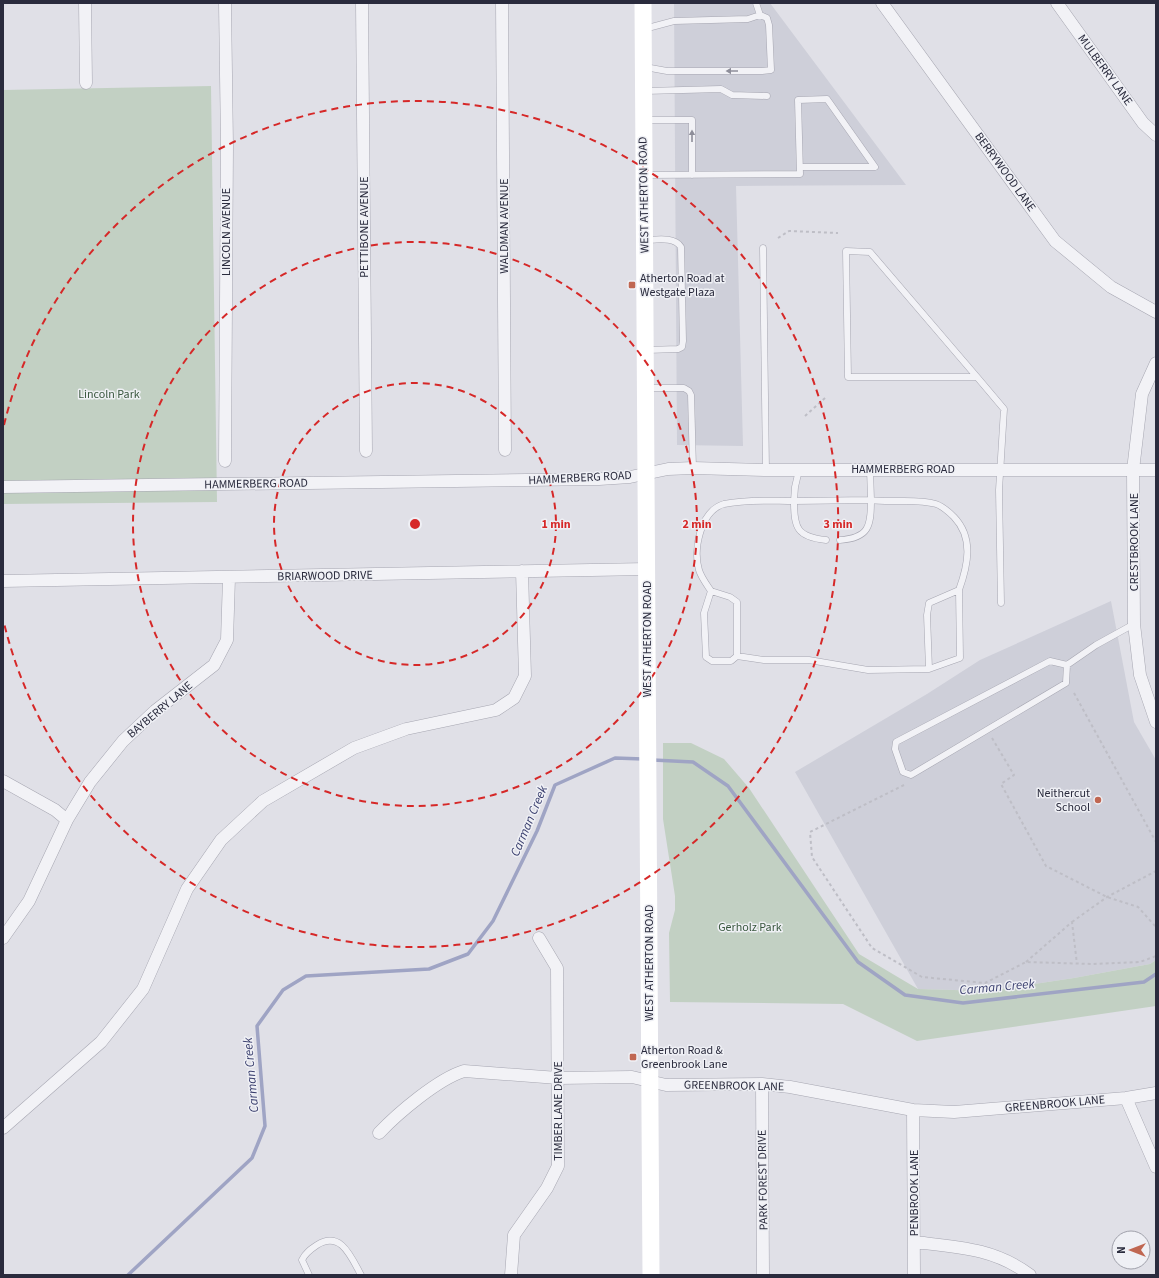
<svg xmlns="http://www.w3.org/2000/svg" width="1159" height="1278" viewBox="0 0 1159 1278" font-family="'Source Sans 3',sans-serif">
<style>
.built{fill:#cecfd9}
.green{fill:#c2d0c3}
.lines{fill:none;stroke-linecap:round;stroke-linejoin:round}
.stream{stroke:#9fa4c4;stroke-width:3.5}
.lane-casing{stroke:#a6a6b1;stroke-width:7}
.street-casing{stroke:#a6a6b1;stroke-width:13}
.path{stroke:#bebec6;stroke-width:2;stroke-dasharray:3 3;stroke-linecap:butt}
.lane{stroke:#f2f2f6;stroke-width:6}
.street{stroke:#f2f2f6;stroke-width:12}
.secondary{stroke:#fff;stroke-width:17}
.oneway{fill:#8e8e9a}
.ring{fill:none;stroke:#d62828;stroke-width:2;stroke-dasharray:7 5}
.poi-dot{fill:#c06752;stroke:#eff0f5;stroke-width:1.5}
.labels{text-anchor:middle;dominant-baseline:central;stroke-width:3;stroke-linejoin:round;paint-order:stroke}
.street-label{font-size:12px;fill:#2a2b3d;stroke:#eff0f5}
.poi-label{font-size:12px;fill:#2a2b3d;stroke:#eff0f5;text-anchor:start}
.park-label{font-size:12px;fill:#39573e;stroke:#eff0f5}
.water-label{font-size:13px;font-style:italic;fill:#393e6d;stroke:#eff0f5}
.centre{fill:#d62828;stroke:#eff0f5;stroke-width:2}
.ring-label{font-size:12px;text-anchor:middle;font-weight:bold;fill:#d62828;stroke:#eff0f5;stroke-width:3;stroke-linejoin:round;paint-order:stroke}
</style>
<rect width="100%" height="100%" fill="#e0e0e7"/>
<path class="built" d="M674,3H770L906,185L736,186L743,446L677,445Z
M1111,601L1134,722L1156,760V960L1150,964L1074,978L989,991L918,989L795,772L927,694L980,660Z"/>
<path class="green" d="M211,86L217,502L3,504V90Z
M663,743H691L724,759L749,788L859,954L918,989L989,991L1074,978L1150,964L1156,960V1006L917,1041L843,1004L670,1002L669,933L675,910V896L663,819Z"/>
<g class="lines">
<path class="stream" d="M653,760L693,762L728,786L858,962L905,995L963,1003L1144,982L1156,974
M128,1275L252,1158L265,1126L257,1026L283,990L306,976L429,969L468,954L493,921L537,831L555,785L615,758L643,759"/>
<defs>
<path id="lane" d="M644,29L674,21L748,19L760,15L756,3
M645,67L667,71H762L771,70L769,25L767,18L760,15
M645,91L721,89L732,95L767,96
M645,120H692V175
M646,175L800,174L798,100L827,99L875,167H800
M645,240C656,240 674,236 681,247L683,341L682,347L678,349L647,350
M763,248L766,470
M846,251L870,252L977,377H848Z
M977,377L1004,409L999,490L1001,603
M647,388H684L689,391L691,395L693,468
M826,540C797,537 794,528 794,501L871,500L870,469
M840,540C869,538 871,526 871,500C892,503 916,498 936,504C942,506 949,512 954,517C974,538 968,565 959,590L929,603L927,615L929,669L960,658L959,590
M711,591L704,613L706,657L712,661H731L737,656V602L730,597L711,591C707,585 701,577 699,570C693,550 700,511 724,504C747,499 772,501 794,501L795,487L799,470
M737,656L764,660H809L868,670L929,669
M1067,665L1066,683L911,775L903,772L895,749L896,742L1050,661L1067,665L1096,645L1134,624
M309,1275L302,1260C305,1253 311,1249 317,1245C341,1230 351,1257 361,1275"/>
<path id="street" d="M85,3L86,83
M225,3L227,146L225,461
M362,3L366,451
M502,3L505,450
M882,3L1055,241L1111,287L1156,312
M1057,3L1143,123L1156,135
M1156,363L1142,394L1133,470L1134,624L1140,675L1156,722
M3,487L599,479L630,477L668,469L693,468L766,470H1156
M3,581L647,569
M3,781L55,810L67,820
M3,938L29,901L67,820L90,782L123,741L155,711L214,665L227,640L229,578
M762,1084L763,1275
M1126,1098L1156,1167
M913,1110L914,1275
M3,1128L101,1042L143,989L187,889L221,840L263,801L354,748L406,729L496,710L514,698L525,676L522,571
M379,1133C398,1113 438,1079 464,1071L558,1078L632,1077L666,1085L762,1084L790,1087L913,1110L954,1112L1126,1098L1156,1093
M914,1242C957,1247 994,1248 1030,1275
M511,1275L514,1235L547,1188L558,1166L557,968L539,938"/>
</defs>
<use href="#lane" class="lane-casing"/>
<use href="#street" class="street-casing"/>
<path class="path" d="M778,238L789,231L838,233
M805,416L826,397
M1074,693L1156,842
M992,738L1014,775L1001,784L1046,866L1107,897L1138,907L1156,927
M904,785L810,832L812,857L872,948L922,977L985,983L1026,962L1092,964L1140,962L1156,956
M1072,922L1107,897L1156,871
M1026,962L1072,922L1077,964"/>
<use href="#lane" class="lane"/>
<use href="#street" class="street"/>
<path class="secondary" d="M643,3L651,1275"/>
</g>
<defs><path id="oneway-solid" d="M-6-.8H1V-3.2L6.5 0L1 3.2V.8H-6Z"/></defs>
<g class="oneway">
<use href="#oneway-solid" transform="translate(732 71) rotate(-180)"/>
<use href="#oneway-solid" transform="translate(692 136) rotate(-90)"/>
</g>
<g class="ring">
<circle cx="415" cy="524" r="141"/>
<circle cx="415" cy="524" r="282"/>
<path d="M4 425A423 423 0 1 1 4 623"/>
</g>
<g class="poi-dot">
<rect x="628" y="281" width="8" height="8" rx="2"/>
<circle cx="1098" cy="800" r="4"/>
<rect x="629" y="1053" width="8" height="8" rx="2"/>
</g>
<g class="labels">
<g class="street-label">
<text transform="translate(1105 70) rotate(54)">MULBERRY LANE</text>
<text transform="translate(1005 172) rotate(54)">BERRYWOOD LANE</text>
<text transform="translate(644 195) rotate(-91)">WEST ATHERTON ROAD</text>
<text transform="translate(504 226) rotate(-90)">WALDMAN AVENUE</text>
<text transform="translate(364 227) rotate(-90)">PETTIBONE AVENUE</text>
<text transform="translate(226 232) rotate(-90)">LINCOLN AVENUE</text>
<text x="903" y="469">HAMMERBERG ROAD</text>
<text transform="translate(580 478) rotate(-3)">HAMMERBERG ROAD</text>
<text transform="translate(256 484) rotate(-1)">HAMMERBERG ROAD</text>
<text transform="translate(1134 542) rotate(-90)">CRESTBROOK LANE</text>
<text transform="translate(325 576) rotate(-1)">BRIARWOOD DRIVE</text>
<text transform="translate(647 639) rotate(-90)">WEST ATHERTON ROAD</text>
<text transform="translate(160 710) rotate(-40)">BAYBERRY LANE</text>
<text transform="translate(649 963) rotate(-90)">WEST ATHERTON ROAD</text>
<text transform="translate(734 1086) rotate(1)">GREENBROOK LANE</text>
<text transform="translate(1055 1104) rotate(-5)">GREENBROOK LANE</text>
<text transform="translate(558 1111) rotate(-90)">TIMBER LANE DRIVE</text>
<text transform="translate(763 1180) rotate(-91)">PARK FOREST DRIVE</text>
<text transform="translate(914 1193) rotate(-90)">PENBROOK LANE</text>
</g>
<g class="poi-label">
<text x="640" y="278">Atherton Road at<tspan x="640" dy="14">Westgate Plaza</tspan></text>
<text x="1090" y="793" text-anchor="end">Neithercut<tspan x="1090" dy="14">School</tspan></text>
<text x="641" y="1050">Atherton Road &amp;<tspan x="641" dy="14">Greenbrook Lane</tspan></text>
</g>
<g class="park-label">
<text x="109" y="394">Lincoln Park</text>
<text x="750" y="927">Gerholz Park</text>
</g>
<g class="water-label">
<text transform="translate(529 821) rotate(-67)">Carman Creek</text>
<text transform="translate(997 987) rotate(-5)">Carman Creek</text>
<text transform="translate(251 1075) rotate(-95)">Carman Creek</text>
</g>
</g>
<circle cx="415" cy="524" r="6" class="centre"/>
<g class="ring-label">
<text x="556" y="528">1 min</text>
<text x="697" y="528">2 min</text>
<text x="838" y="528">3 min</text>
</g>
<rect width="1159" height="1278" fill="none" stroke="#2a2b3d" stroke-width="8"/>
<g transform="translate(1131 1250) rotate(270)"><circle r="19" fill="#eff0f5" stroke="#a0a1ab"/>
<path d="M0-3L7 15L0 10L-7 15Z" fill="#c06752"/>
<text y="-6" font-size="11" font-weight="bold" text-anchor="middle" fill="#2a2b3d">N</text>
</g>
</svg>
